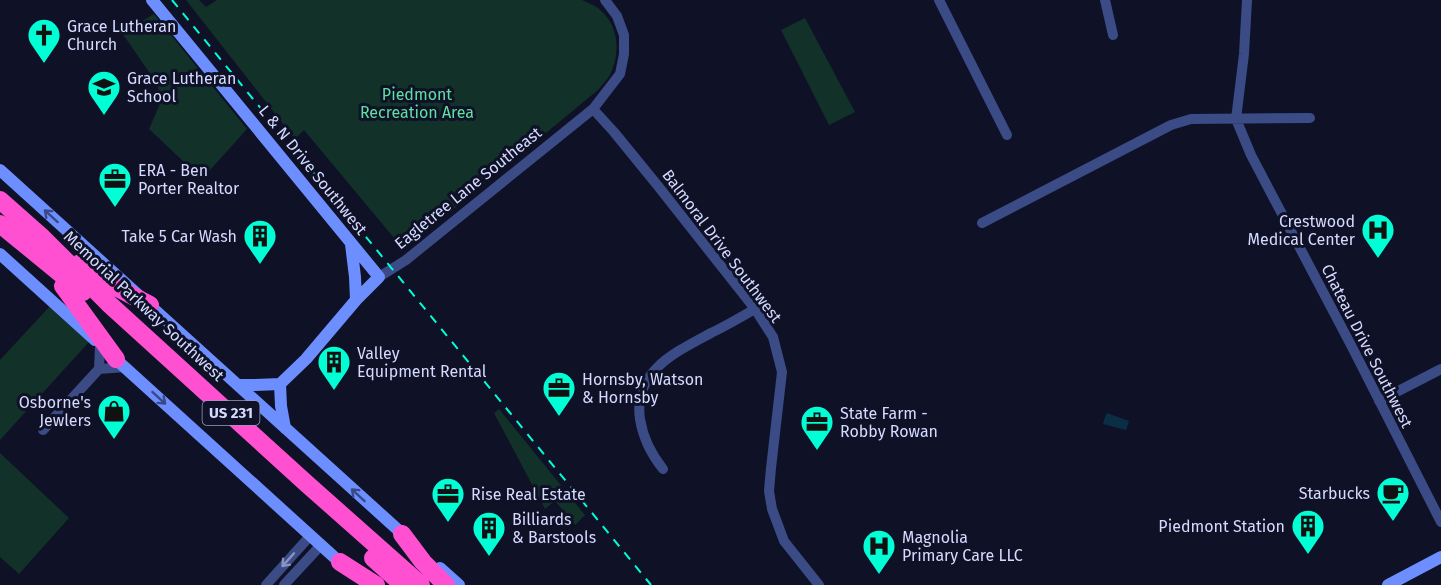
<svg xmlns="http://www.w3.org/2000/svg" width="1441" height="585" viewBox="0 0 1441 585" font-family="'Fira Sans',sans-serif">
<style>
.green{fill:#123128}
.water{fill:#0a2f45}
.lines{fill:none;stroke-linecap:round;stroke-linejoin:round}
.street{stroke:#3a4b86;stroke-width:10}
.secondary{stroke:#6c8eff;stroke-width:12}
.highway{stroke:#ff50d2;stroke-width:18}
.rail{stroke:#01ffd6;stroke-width:2;stroke-dasharray:9 8;stroke-linecap:butt}
.oneway{stroke:#394988}
.oneway2{stroke:#8893c2}
.labels{text-anchor:middle;dominant-baseline:central;stroke-width:6;stroke-linejoin:round;paint-order:stroke}
.shield{fill:#0f1127;stroke:#9a9ebe;stroke-width:1.5}
.shield-label{font-size:15px;font-weight:bold;fill:#d5dbff}
.poi-label{font-size:16px;fill:#d5dbff;stroke:#0f1127;text-anchor:start}
.park-label{font-size:16px;fill:#5ee19e;stroke:#0f1127}
.street-label{font-size:16px;fill:#d5dbff;stroke:#0f1127}
</style>
<rect width="100%" height="100%" fill="#0f1127"/>
<path class="green" d="M186,0H199L206,7L217,0H582C588,3 595,5 599,9C619,25 621,53 610,75C607,80 602,85 598,90L404,250L304,130L295,139Z
M154,14L247,129L202,179L149,129L159,106L158,85L122,33Z
M805,18L855,112L829,125L781,30Z
M50,306L89,342L0,440V360Z
M499,409L585,515L575,525L555,501L545,509L494,413Z
M0,453L69,518L19,574L0,557Z"/>
<path class="water" d="M1107,413L1129,421L1126,430L1103,424L1105,417Z"/>
<g class="lines">
<path class="street" d="M939,0L1007,135
M1105,0L1113,35
M1247,0L1244,54L1236,119L1251,155L1352,347L1441,522
M593,109L614,132L658,186L755,309L773,337L782,372L771,468L769,491L772,509L784,541L819,585
M982,223L1171,125L1191,119L1310,118
M379,277L406,260L593,109L603,96L620,74L624,54V35L617,16L605,0
M100,345L99,369L125,367
M1379,401L1441,369
M43,430L99,369
M663,469C651,454 643,438 640,419C633,371 676,352 711,333C726,326 741,317 755,309
M266,585L310,536
M284,585L321,545"/>
<path class="secondary" d="M152,0L379,277L356,300L306,359L280,384L255,385H238
M0,170L407,538
M351,244L355,277L356,300
M0,254L95,340
M110,354L344,566
M280,384L281,406L285,428
M440,568L459,585
M1388,585L1441,557"/>
<path class="highway" d="M0,200L43,238L108,303L307,484L421,585
M0,224L83,292
M80,263L114,286L150,305
M63,286L116,359
M402,534L423,562L446,585
M373,558L403,585
M340,562L376,585"/>
<path class="rail" d="M172,0L651,585"/>
</g>
<defs><path id="oneway-shaft" d="M-6 0H5M1.5-3L5.5 0L1.5 3" fill="none" stroke-width="1.6" stroke-linecap="round" stroke-linejoin="round" transform="scale(1.5)"/></defs>
<g class="oneway">
<use href="#oneway-shaft" transform="translate(51 216) rotate(-138)"/>
<use href="#oneway-shaft" transform="translate(159 398) rotate(42)"/>
<use href="#oneway-shaft" transform="translate(358 495) rotate(-137)"/>
</g>
<use class="oneway2" href="#oneway-shaft" transform="translate(288 560) rotate(132)"/>
<defs>
<symbol id="church-pin" viewBox="-11 -11 22 30"><path d="M0 17L-7.5 6A9.5 9.5 0 1 1 7.5 6Z" fill="#01ffd6" stroke="#0f1127"/><path d="M-1.2-6h2.4v3.5h3.3v2.4h-3.3V6h-2.4V-.1h-3.3v-2.4h3.3Z" fill="#111"/></symbol>
<symbol id="school-pin" viewBox="-11 -11 22 30"><path d="M0 17L-7.5 6A9.5 9.5 0 1 1 7.5 6Z" fill="#01ffd6" stroke="#0f1127"/><path d="M0-5L7-2L0 1L-7-2ZM-4 1L0 2.5L4 1V4Q0 6-4 4Z" fill="#111"/></symbol>
<symbol id="office-pin" viewBox="-11 -11 22 30"><path d="M0 17L-7.5 6A9.5 9.5 0 1 1 7.5 6Z" fill="#01ffd6" stroke="#0f1127"/><path d="M-6-3h4V-5.5h4V-3h4V5H-6ZM-1-4.5V-3h2v-1.5ZM-6 0V1H6V0Z" fill="#111"/></symbol>
<symbol id="hospital-pin" viewBox="-11 -11 22 30"><path d="M0 17L-7.5 6A9.5 9.5 0 1 1 7.5 6Z" fill="#01ffd6" stroke="#0f1127"/><path d="M-5-5h3v3.5h4V-5h3V5h-3V1.5h-4V5h-3Z" fill="#111"/></symbol>
<symbol id="building-pin" viewBox="-11 -11 22 30"><path d="M0 17L-7.5 6A9.5 9.5 0 1 1 7.5 6Z" fill="#01ffd6" stroke="#0f1127"/><path d="M-4-6H4V6H1V3H-1V6H-4ZM-2.5-4.3h1.7v1.8h-1.7ZM.8-4.3h1.7v1.8H.8ZM-2.5-1h1.7V.8h-1.7ZM.8-1h1.7V.8H.8Z" fill="#111"/></symbol>
<symbol id="shop-pin" viewBox="-11 -11 22 30"><path d="M0 17L-7.5 6A9.5 9.5 0 1 1 7.5 6Z" fill="#01ffd6" stroke="#0f1127"/><path d="M-5-2.5h2.3a2.7 3.5 0 0 1 5.4 0H5L5.5 6h-11ZM-1.5-2.5h3a1.5 2.3 0 0 0-3 0Z" fill="#111"/></symbol>
<symbol id="cafe-pin" viewBox="-11 -11 22 30"><path d="M0 17L-7.5 6A9.5 9.5 0 1 1 7.5 6Z" fill="#01ffd6" stroke="#0f1127"/><path d="M-5.5-4.5H6V0H3Q3 3.5 0 3.5H-2.5Q-5.5 3.5-5.5 0ZM3-3.2v2h1.7v-2ZM-6 4.5H4V6H-6Z" fill="#111"/></symbol>
</defs>
<g fill-rule="evenodd">
<use href="#church-pin" x="25" y="16" width="38" height="52"/>
<use href="#school-pin" x="85" y="68" width="38" height="52"/>
<use href="#office-pin" x="96" y="160" width="38" height="52"/>
<use href="#hospital-pin" x="1359" y="211" width="38" height="52"/>
<use href="#building-pin" x="241" y="217" width="38" height="52"/>
<use href="#building-pin" x="315" y="343" width="38" height="52"/>
<use href="#office-pin" x="540" y="369" width="38" height="52"/>
<use href="#shop-pin" x="95" y="392" width="38" height="52"/>
<use href="#office-pin" x="798" y="403" width="38" height="52"/>
<use href="#cafe-pin" x="1374" y="474" width="38" height="52"/>
<use href="#office-pin" x="429" y="475" width="38" height="52"/>
<use href="#building-pin" x="1289" y="507" width="38" height="52"/>
<use href="#building-pin" x="470" y="509" width="38" height="52"/>
<use href="#hospital-pin" x="860" y="527" width="38" height="52"/>
</g>
<g class="labels">
<rect class="shield" x="202.5" y="401" width="57" height="24" rx="4.5"/>
<g class="shield-label">
<text x="231" y="413">US 231</text>
</g>
<g class="poi-label">
<text x="67" y="26">Grace Lutheran<tspan x="67" dy="18">Church</tspan></text>
<text x="127" y="78">Grace Lutheran<tspan x="127" dy="18">School</tspan></text>
<text x="138" y="170">ERA - Ben<tspan x="138" dy="18">Porter Realtor</tspan></text>
<text x="1355" y="221" text-anchor="end">Crestwood<tspan x="1355" dy="18">Medical Center</tspan></text>
<text x="237" y="236" text-anchor="end">Take 5 Car Wash</text>
<text x="357" y="353">Valley<tspan x="357" dy="18">Equipment Rental</tspan></text>
<text x="582" y="379">Hornsby, Watson<tspan x="582" dy="18">&amp; Hornsby</tspan></text>
<text x="91" y="402" text-anchor="end">Osborne's<tspan x="91" dy="18">Jewlers</tspan></text>
<text x="840" y="413">State Farm -<tspan x="840" dy="18">Robby Rowan</tspan></text>
<text x="1370" y="493" text-anchor="end">Starbucks</text>
<text x="471" y="494">Rise Real Estate</text>
<text x="512" y="519">Billiards<tspan x="512" dy="18">&amp; Barstools</tspan></text>
<text x="1285" y="526" text-anchor="end">Piedmont Station</text>
<text x="902" y="537">Magnolia<tspan x="902" dy="18">Primary Care LLC</tspan></text>
</g>
<g class="park-label">
<text x="417" y="94">Piedmont<tspan x="417" dy="18">Recreation Area</tspan></text>
</g>
<g class="street-label">
<text transform="translate(313 170) rotate(51)">L &amp; N Drive Southwest</text>
<text transform="translate(468 188) rotate(-39)">Eagletree Lane Southeast</text>
<text transform="translate(722 246) rotate(53)">Balmoral Drive Southwest</text>
<text transform="translate(144 306) rotate(43)">Memorial Parkway Southwest</text>
<text transform="translate(1367 346) rotate(63)">Chateau Drive Southwest</text>
</g>
</g>
</svg>
